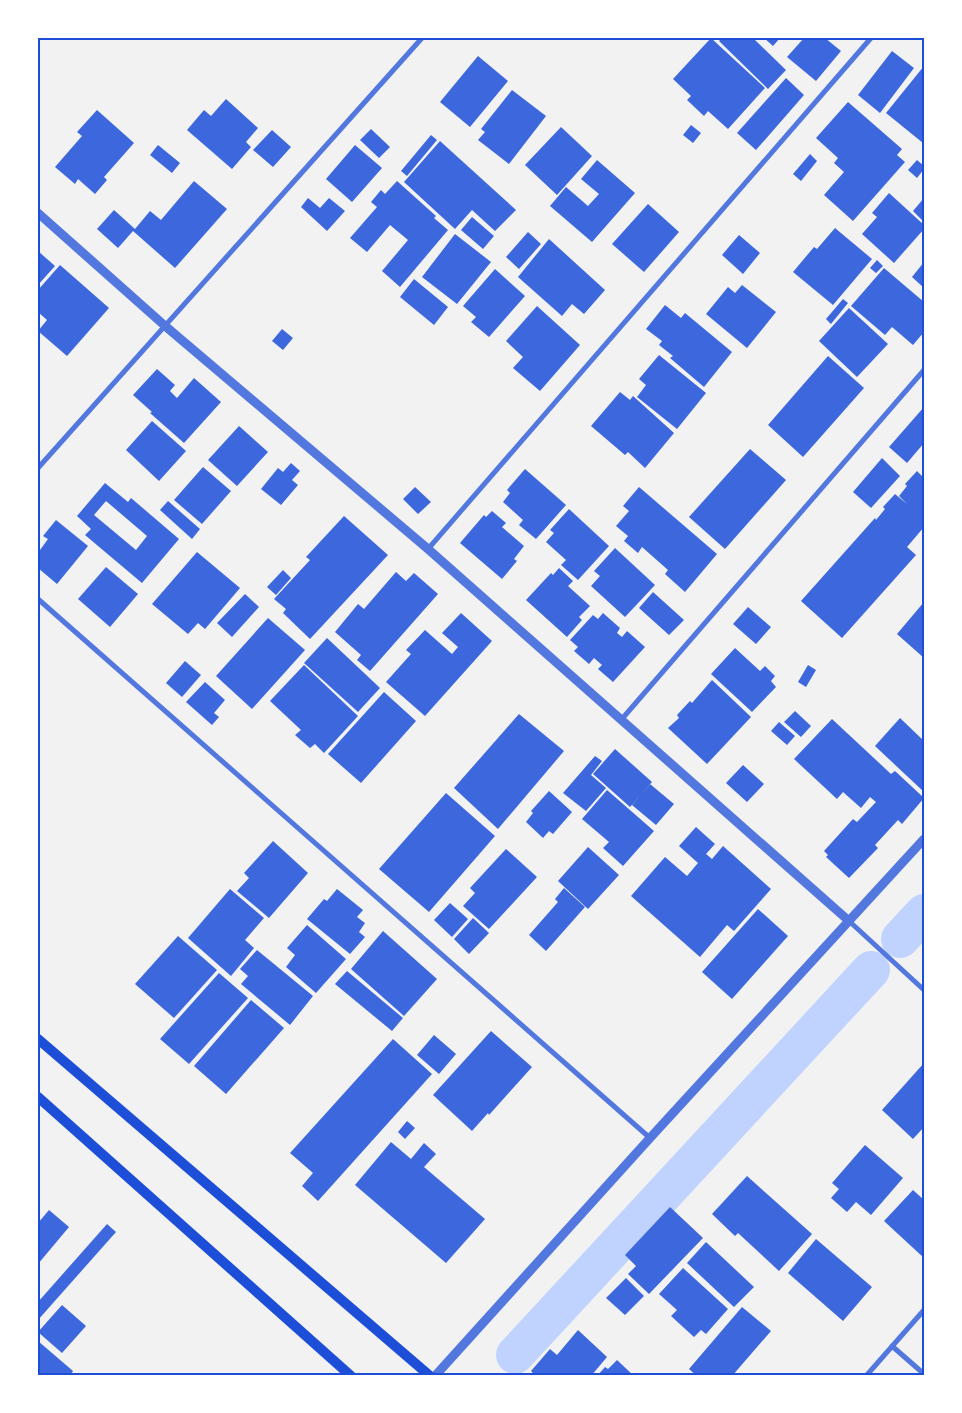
<svg xmlns="http://www.w3.org/2000/svg" width="962" height="1413" viewBox="0 0 962 1413" font-family="Georgia,serif">
<style>
.lines{fill:none;stroke-linecap:round;stroke-linejoin:round}
.canal{stroke:#bfd3fe;stroke-width:38}
.building{fill:#3d67dc;fill-rule:evenodd}
.minor{stroke:#5277de;stroke-width:5}
.tertiary{stroke:#5277de;stroke-width:9}
.secondary{stroke:#1d4ed8;stroke-width:10}
.neatline{fill:none;stroke:#1d4ed8;stroke-width:2}
</style>
<rect width="100%" height="100%" fill="#f2f2f2"/>
<g class="lines">
<path class="canal" d="M900,939L924,913
M515,1355L871,970"/>
</g>
<path class="building" d="M711,38L765,88L728,129L708,111L704,116L687,100L691,96L673,79Z
M722,38H753L786,70L768,89L719,41Z
M764,38H780L773,46Z
M804,38H825L841,51L816,81L787,57Z
M892,51L914,68L880,113L858,95Z
M478,56L508,81L470,127L440,102Z
M924,66V141L923,143L886,113Z
M786,78L804,95L756,150L737,133Z
M512,90L546,116L509,164L478,140L485,132L481,129Z
M226,99L258,128L246,142L251,147L232,169L187,130L204,110L211,116Z
M848,102L902,149L897,155L905,162L853,221L824,195L844,172L834,163L838,158L816,138Z
M97,110L134,143L104,177L107,180L95,194L78,179L75,184L55,167L82,136L77,132Z
M691,125L701,133L693,143L683,135Z
M561,127L592,156L557,195L525,165Z
M371,129L390,147L379,158L360,140Z
M272,130L291,147L273,167L253,150Z
M431,135L437,140L407,176L401,171Z
M440,141L516,210L495,231L472,210L455,229L404,182Z
M158,145L180,163L172,173L150,155Z
M355,145L382,168L352,202L326,179Z
M810,154L817,161L801,181L793,174Z
M597,160L635,193L592,242L550,206L566,187L588,206L599,194L581,179Z
M917,160L924,166V169L917,178L908,170Z
M194,181L227,209L175,268L133,231L118,248L97,229L114,210L135,229L150,211L161,220Z
M397,181L436,216L434,218L448,230L400,287L382,271L408,240L390,225L367,252L350,238L377,207L371,202L381,190L385,194Z
M889,193L924,225V229L894,263L862,234L877,217L872,213Z
M308,198L320,208L329,198L345,211L327,231L301,207Z
M924,198V222L913,211Z
M648,204L679,232L644,272L612,244Z
M472,217L494,236L483,249L461,230Z
M835,228L872,259L833,305L793,272L814,247L817,249Z
M528,232L541,244L519,269L506,257Z
M455,234L491,262L457,304L422,277Z
M739,235L760,253L743,274L722,255Z
M549,239L605,290L584,314L572,304L562,316L518,277Z
M38,251L55,266L38,285Z
M877,260L883,266L876,273L870,268Z
M924,262V288L912,277Z
M60,265L109,308L67,356L38,331L47,320L38,312V290Z
M884,268L924,302V332L913,345L892,327L885,335L851,306Z
M495,269L525,296L489,337L471,322L476,317L463,306Z
M414,279L448,307L434,325L400,297Z
M742,285L776,312L747,348L706,314L728,287L735,293Z
M843,299L848,303L831,324L826,319Z
M665,305L681,318L685,313L732,352L704,387L670,358L673,356L659,345L662,341L646,329Z
M537,306L580,345L540,391L513,368L523,357L506,341Z
M849,308L888,344L857,377L819,341Z
M282,329L293,338L283,350L272,341Z
M659,355L706,393L677,429L637,397L646,385L639,379Z
M828,356L864,388L803,457L768,425Z
M157,369L175,385L170,391L177,398L194,378L221,402L184,443L150,413L152,412L133,395Z
M620,392L630,400L633,396L674,433L645,468L628,452L625,455L591,426Z
M924,407V443L907,463L889,447Z
M152,421L186,451L159,481L126,450Z
M239,426L268,452L237,486L208,460Z
M750,449L786,480L725,549L689,517Z
M882,458L900,476L871,508L853,492Z
M291,463L300,471L292,480L298,485L281,505L261,489L278,468L283,472Z
M203,467L231,491L202,524L174,500Z
M525,469L566,505L536,539L519,525L523,520L503,502L510,493L507,490Z
M917,471L924,478V527L907,547L916,555L842,638L801,601L875,518L876,520L885,509L883,507L895,494L907,504L899,496L907,486L905,484Z
M105,483L128,502L131,498L179,539L142,583L85,535L91,529L77,516ZM106,501L147,536L136,550L94,515Z
M415,487L431,502L418,514L403,499Z
M639,487L717,554L685,592L665,574L668,570L642,547L638,553L624,541L628,536L616,526L629,511L623,506Z
M168,501L200,529L192,539L160,510Z
M569,509L609,546L578,580L561,565L566,560L546,542L554,533L550,530Z
M492,511L506,523L502,527L524,546L514,559L517,561L502,579L460,543L484,515L486,517Z
M344,516L388,555L310,639L283,613L286,609L274,599L310,560L306,557Z
M56,520L88,546L57,584L38,568V548L40,550L48,539L43,536Z
M615,548L655,585L625,617L591,586L600,576L594,571Z
M197,552L240,588L205,629L198,623L188,634L152,604Z
M106,567L138,594L110,627L78,599Z
M559,568L573,581L568,586L590,606L579,617L582,620L567,637L526,600L551,573L553,575Z
M283,570L291,578L276,595L267,587Z
M396,572L406,581L414,573L438,594L370,671L357,660L361,655L335,632L358,604L364,609Z
M653,592L684,620L669,635L639,608Z
M245,594L259,607L232,637L217,623Z
M924,602V658L897,634Z
M748,607L771,627L756,644L733,624Z
M461,613L492,641L425,716L386,682L411,654L406,650L425,630L452,654L458,647L442,633Z
M603,613L620,628L617,633L622,637L627,631L645,647L613,682L598,669L602,665L594,658L589,664L574,651L578,647L570,640L593,615L598,619Z
M268,618L305,650L252,709L216,676Z
M327,638L380,688L358,712L304,663Z
M735,648L760,671L765,666L775,676L771,681L776,687L752,712L711,674Z
M185,661L201,675L182,697L166,683Z
M304,665L358,716L324,753L315,744L310,748L295,735L301,730L270,701Z
M808,665L816,670L806,687L798,682Z
M712,680L751,717L707,764L668,728L679,718L677,715L690,701L692,703Z
M205,682L225,700L214,713L219,717L212,725L186,702Z
M384,692L416,721L361,783L328,754Z
M795,711L811,726L801,737L784,722Z
M519,714L564,751L498,829L454,788Z
M900,718L924,741V792L875,746Z
M832,719L891,774L895,771L924,798L902,824L898,820L875,845L878,848L849,878L826,857L828,855L824,851L853,819L857,822L876,802L870,797L861,808L843,792L837,799L794,759Z
M779,722L795,736L787,745L771,731Z
M615,749L652,782L630,807L593,774Z
M595,756L602,761L591,775L606,788L586,811L563,793Z
M743,765L764,784L747,802L726,783Z
M650,784L674,804L656,825L632,805Z
M607,790L654,831L623,866L603,848L609,842L582,819Z
M549,791L572,812L553,834L549,831L543,838L526,822L533,813L531,811Z
M446,793L495,836L429,912L379,869Z
M696,827L715,844L706,854L712,859L723,846L771,889L734,931L727,925L700,957L631,896L665,857L687,876L698,863L679,846Z
M273,841L308,873L269,918L237,891L249,878L244,873Z
M588,847L619,875L588,909L558,881Z
M506,849L537,877L489,929L463,906L475,893L470,888Z
M564,888L585,907L546,951L529,935L558,902L555,899Z
M230,889L264,918L245,940L254,948L231,976L188,938Z
M337,889L363,910L357,917L365,923L359,932L365,937L350,954L307,919L324,899L327,901Z
M450,903L468,919L452,937L434,920Z
M758,909L788,936L732,999L702,972Z
M473,918L489,933L469,954L454,939Z
M307,925L346,959L316,993L286,967L295,955L287,948Z
M383,931L437,979L404,1016L351,969Z
M178,936L217,970L174,1018L135,984Z
M257,950L313,996L290,1025L241,984L248,976L240,969Z
M347,971L403,1018L392,1031L335,984Z
M219,973L248,998L189,1064L160,1039Z
M251,1000L284,1028L226,1094L194,1066Z
M491,1031L532,1067L489,1115L488,1113L472,1131L433,1095Z
M434,1035L456,1054L439,1074L417,1055Z
M393,1039L432,1074L318,1201L302,1186L313,1173L290,1153Z
M924,1063V1127L913,1139L882,1110Z
M407,1121L415,1128L405,1139L398,1132Z
M391,1142L411,1159L424,1143L436,1154L424,1167L485,1219L446,1263L355,1185Z
M865,1145L903,1178L871,1215L856,1202L847,1212L831,1198L839,1189L832,1183Z
M747,1176L812,1234L779,1271L738,1233L735,1236L712,1214Z
M913,1190L924,1200V1258L884,1221Z
M670,1207L703,1238L649,1294L628,1274L636,1266L625,1255Z
M49,1210L69,1227L38,1264V1223Z
M107,1224L116,1232L38,1320V1302Z
M816,1239L872,1287L843,1321L788,1273Z
M706,1242L754,1287L734,1307L687,1263Z
M683,1268L728,1309L706,1334L701,1330L694,1337L671,1316L677,1310L659,1294Z
M626,1278L644,1296L625,1315L606,1298Z
M62,1305L86,1326L62,1353L38,1332Z
M742,1307L771,1331L732,1376H697L689,1369Z
M578,1330L607,1357L591,1376H536L531,1371L550,1349L557,1355Z
M38,1341L73,1371L70,1376H38Z
M617,1360L634,1376H597L605,1367L608,1369Z"/>
<g class="lines">
<path class="minor" d="M38,468L422,38
M428,549L871,38
M38,599L650,1138
M621,720L924,370
M849,921L924,990
M892,1346L924,1374
M866,1376L924,1310"/>
<path class="tertiary" d="M38,213L164,325L428,549L849,921
M435,1376L650,1138L924,839"/>
<path class="secondary" d="M38,1039L430,1376
M38,1097L351,1376"/>
</g>
<rect width="962" height="1413" fill="none" stroke="#ffffff" stroke-width="78"/>
<rect x="39" y="39" width="884" height="1335" class="neatline"/>
</svg>
